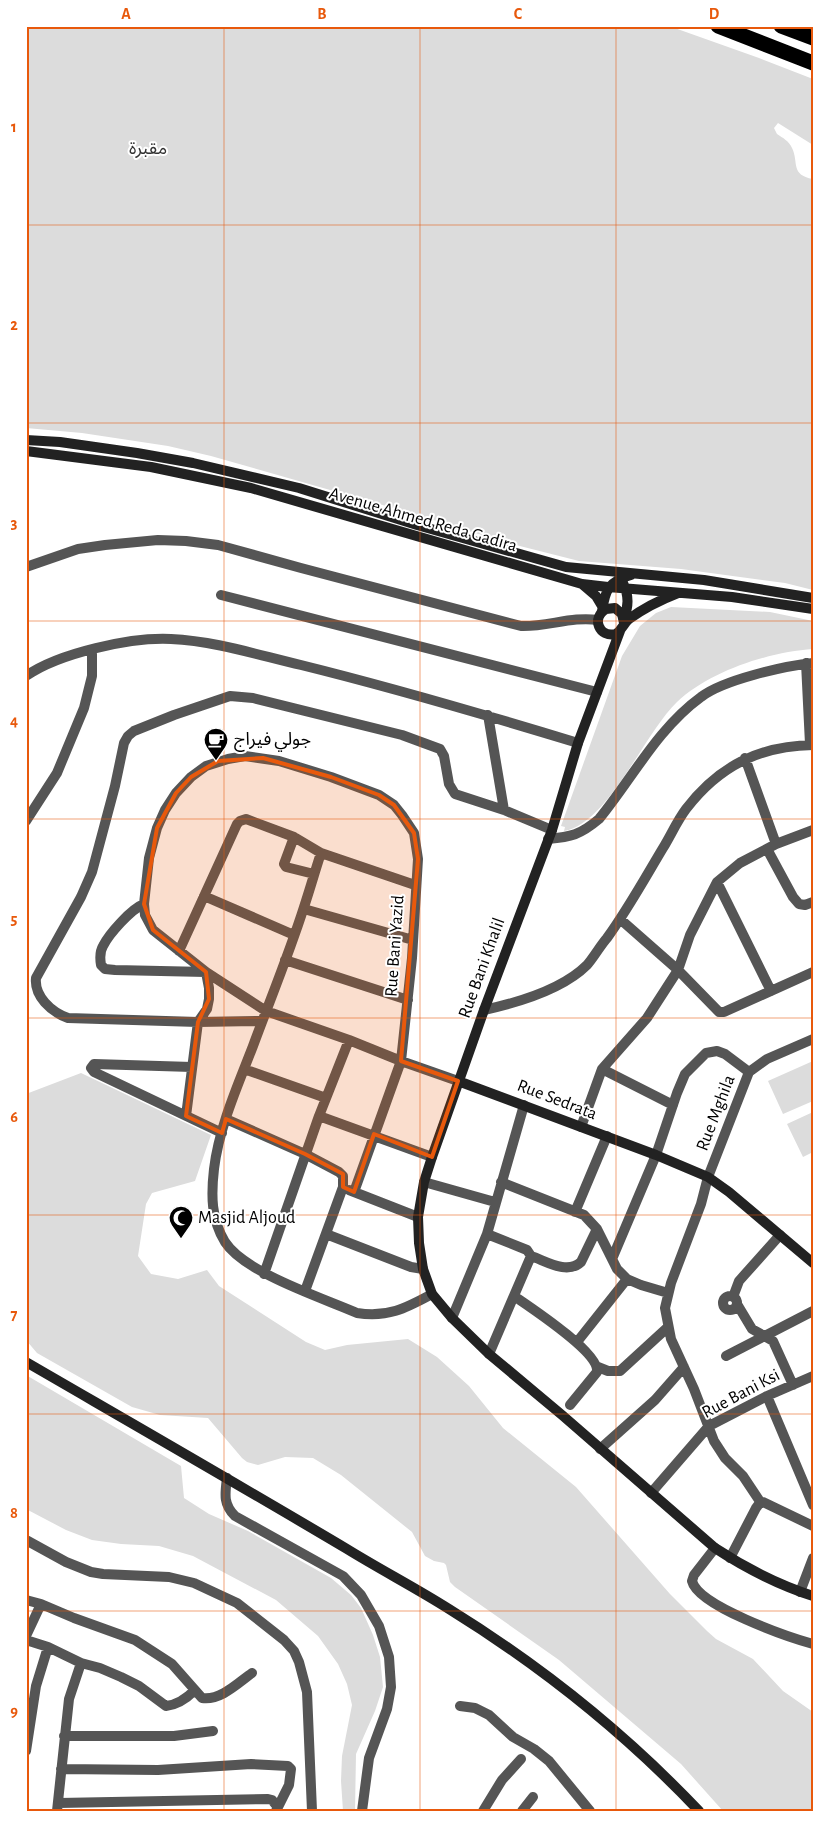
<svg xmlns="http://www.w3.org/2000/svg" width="839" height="1837" viewBox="0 0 839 1837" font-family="'Alegreya Sans','Noto Sans Arabic',sans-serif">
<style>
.green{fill:#dcdcdc}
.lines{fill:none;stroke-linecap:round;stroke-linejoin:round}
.street{stroke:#555;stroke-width:10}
.secondary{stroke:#222;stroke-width:10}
.highway{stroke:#000;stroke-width:15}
.marked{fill:#e8590c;fill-opacity:0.2;stroke:#e8590c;stroke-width:4;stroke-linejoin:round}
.grid{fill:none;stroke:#e8590c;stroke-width:1;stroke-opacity:0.55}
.labels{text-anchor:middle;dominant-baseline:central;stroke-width:4;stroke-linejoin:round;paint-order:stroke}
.park-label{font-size:18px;fill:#333;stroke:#fff}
.street-label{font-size:18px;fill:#000;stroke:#fff}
.poi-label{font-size:18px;fill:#000;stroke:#fff;text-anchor:start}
.neatline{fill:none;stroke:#e8590c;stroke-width:2}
.grid-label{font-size:16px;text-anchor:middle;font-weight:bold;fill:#e8590c}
</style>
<rect width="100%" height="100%" fill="#fff"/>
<path class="green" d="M26,26H669L759,58L813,79V145L778,123L774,128L777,134C783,138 789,141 792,148C799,162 790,175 813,179V590L785,583L681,569L579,561L504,542L414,514L211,456L168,446L82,433L26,428Z
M671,607L770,612L813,621V649C769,652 710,671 677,702C645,732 608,824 564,831L565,827L561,826L622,656L640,626L656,613Z
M813,1061V1101L783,1114L768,1081Z
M81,1073L211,1135L195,1181L152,1193L146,1204L138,1256L151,1274L178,1279L207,1270L219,1286L306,1342L325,1350L347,1345L408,1339L437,1357L469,1386L503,1428L576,1487L670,1594L707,1631L716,1639L753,1659L783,1691L813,1712V1811H723L681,1764L559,1660L455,1587L450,1582L446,1565L444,1563L434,1561L425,1556L412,1532L341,1475L313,1458L285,1457L258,1465L247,1462L242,1458L208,1418L160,1415L132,1407L37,1353L26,1340V1094Z
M813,1112V1152L803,1157L787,1124Z
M26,1375L181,1466L184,1498L209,1514L248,1531L331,1578L351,1595L361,1608L373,1635L380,1657L383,1687L375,1711L356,1754L355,1811H343L341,1781L342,1756L352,1705L347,1684L338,1664L318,1636L276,1600L193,1556L159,1546L121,1544L92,1540L66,1530L26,1509Z"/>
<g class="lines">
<path class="street" d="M26,567L78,549L105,545L158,540L186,541L218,545L301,568L521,626C547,627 572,616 598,620
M221,595L597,692
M806,663L810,744
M26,676C59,653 131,637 171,639C215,641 258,655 301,665C394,688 486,715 578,743
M488,715L504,810
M745,758L776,844
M26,821L57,773L84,708L92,676V650
M294,837L284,864L286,867L314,874
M548,839C571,837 580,835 599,819C632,779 657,729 701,697C723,680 784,666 813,663
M767,849L793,897L799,904L805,905L813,902
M321,853C315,871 310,889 304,907C289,954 270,1000 253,1046C238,1085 219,1127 214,1169C211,1195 211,1219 225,1242C245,1273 323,1298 357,1313C388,1318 406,1308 432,1294
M717,882L771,991
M204,896L294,935
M144,904C131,909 109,934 103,946C100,951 100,959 101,965L105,969L115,970L206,972L209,988V999L207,1009L198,1022L186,1116
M304,909L413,940
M620,919L678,970L719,1012H724L813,972
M179,951L237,824L240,821L246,819L294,837L321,853L415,885
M285,960L408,1000
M484,1010C516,1003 563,989 587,965C594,957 600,946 607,938C628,909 645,878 663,848C671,835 677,821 686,809C719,766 759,746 813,745
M261,1021L198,1022L68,1018C51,1012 34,996 36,978L81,897L92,872L115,786L124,743L128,736L134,731L174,715L230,696L253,698L402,735L440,749L444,756L449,784L455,794L504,810L552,830
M192,1067L94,1064L91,1068L94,1072L222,1133
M244,1069L326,1098
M602,1069L673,1105
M319,1116L432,1157
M226,1119L305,1154L339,1172L343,1176V1187L305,1291
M581,1127L602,1069L647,1018L678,970L690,935L717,882L740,863L776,844L813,830
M424,1182L495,1202
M501,1182L584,1215L597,1229L617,1269L627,1279L641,1285L668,1293
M349,1190L418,1217
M354,1192L401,1061L412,958L418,859L414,833L402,815L394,805L379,795L331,777L279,761L245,756L228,759L206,766L191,777L176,793L165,810L157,828L149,858L144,904L145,915L153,930L206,972L266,1011L349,1040L401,1061L458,1081
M575,1212L607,1136
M326,1234L411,1267L423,1269
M487,1234L527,1250L531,1256L489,1354
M531,1256C546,1261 567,1275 581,1262L597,1229
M612,1259L656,1155L677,1093L685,1074L706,1053L717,1051L725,1054L749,1072
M264,1274L319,1116L349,1040
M723 1303a7 7 0 1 1 14 0a7 7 0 1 1-14 0Z
M514,1296C530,1307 600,1353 597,1372L570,1405
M733,1297L739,1281L780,1235
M737,1304L752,1329L773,1341L793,1385
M452,1318L487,1234L524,1105
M577,1342L627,1279
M726,1356L813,1311
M598,1367L608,1371H620L667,1328
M767,1396L813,1505
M600,1449L655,1400L684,1367
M227,1478C225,1494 223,1504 235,1516L343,1576L361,1595L379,1626L389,1657L391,1687L387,1709L369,1758L362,1811
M651,1493L709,1426L767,1396L813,1376
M761,1503L743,1476L725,1458L714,1441L694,1389L671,1339L665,1308L671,1283L701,1204L708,1177L749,1072L767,1059L813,1039
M26,1540L66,1562L91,1572L103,1574L169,1577L194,1583L237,1603L284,1640L294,1651L299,1662L307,1692L312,1811
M715,1548L694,1575L692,1581C698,1606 788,1637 813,1644
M730,1558L756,1508L759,1504L763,1502L813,1526
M800,1592L813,1558
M26,1600L41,1604L74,1618L135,1640L172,1664L202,1698C220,1701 238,1683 252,1673
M26,1636L41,1604
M26,1640L48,1647L81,1663L100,1668L121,1677L139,1686L166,1706C176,1705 187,1698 195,1690
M460,1706L475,1708L489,1715L513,1737L534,1749L549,1761L590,1811
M64,1736H174L213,1731
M26,1751L36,1686L48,1647
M61,1769L158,1770L251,1764L288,1766L291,1769L289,1785L276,1811
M59,1803L268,1799L272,1800L277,1806
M57,1811L69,1699L81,1663
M483,1811L502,1780L521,1759
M522,1811L533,1797"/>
<path class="secondary" d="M26,440L60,442L137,453L193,463L299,488L417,525L566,567L704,580L813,598
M26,451L151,467L251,488L582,584L608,587L732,597L813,609
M623,583C629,595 629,606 624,618
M582,584L596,596L602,606
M602,611C605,590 609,581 631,575
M624,623L622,614L615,608L606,609C591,618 599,638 616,634C622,630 623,624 629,619C644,608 660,600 678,593
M620,631L578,743L552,830L484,1010L432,1157L424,1182L418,1217L419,1243L423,1269L432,1294L452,1318L489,1354L562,1415L715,1548C747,1569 776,1584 813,1596
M458,1081L656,1155L708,1177L729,1192L813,1263
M26,1362C133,1424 241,1486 347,1549C381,1570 416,1588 449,1609C541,1666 625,1733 699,1811"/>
<path class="highway" d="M718,26L813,63
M781,26L813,38"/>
</g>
<path class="marked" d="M263,758L331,777L379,795L394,805L414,833L418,859L401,1061L458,1081L432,1157L374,1134L354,1192L343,1187V1174L305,1154L226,1119L222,1133L186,1116L198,1022L209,999L206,972L153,930L144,904L157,828L176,793L191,777L218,761Z"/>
<path class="grid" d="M224,26V1811M420,26V1811M616,26V1811M26,225H813M26,423H813M26,621H813M26,819H813M26,1018H813M26,1215H813M26,1414H813M26,1611H813"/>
<defs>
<symbol id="cafe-pin" viewBox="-11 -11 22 30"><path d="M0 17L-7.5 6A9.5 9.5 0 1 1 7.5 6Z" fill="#000" stroke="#fff"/><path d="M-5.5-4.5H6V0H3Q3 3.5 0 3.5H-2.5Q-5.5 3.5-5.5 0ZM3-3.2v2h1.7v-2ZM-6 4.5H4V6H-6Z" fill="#fff"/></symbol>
<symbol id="mosque-pin" viewBox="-11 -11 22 30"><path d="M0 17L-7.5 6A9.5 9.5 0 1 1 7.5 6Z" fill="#000" stroke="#fff"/><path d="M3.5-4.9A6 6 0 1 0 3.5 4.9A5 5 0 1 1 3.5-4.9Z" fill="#fff"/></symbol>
</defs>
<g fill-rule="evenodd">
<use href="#cafe-pin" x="202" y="726" width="28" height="38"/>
<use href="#mosque-pin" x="167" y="1204" width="28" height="38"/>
</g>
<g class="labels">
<g class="park-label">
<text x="148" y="149">مقبرة</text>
</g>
<g class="street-label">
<text transform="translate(423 520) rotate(16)">Avenue Ahmed Reda Gadira</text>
<text transform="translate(395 946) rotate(-86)">Rue Bani Yazid</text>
<text transform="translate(482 968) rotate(-70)">Rue Bani Khalil</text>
<text transform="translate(557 1100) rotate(21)">Rue Sedrata</text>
<text transform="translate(716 1113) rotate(-69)">Rue Mghila</text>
<text transform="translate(741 1394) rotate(-28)">Rue Bani Ksi</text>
</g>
<g class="poi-label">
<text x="234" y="740">جولي فيراج</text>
<text x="198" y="1218">Masjid Aljoud</text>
</g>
</g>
<rect width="839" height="1837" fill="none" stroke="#ffffff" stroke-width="55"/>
<rect x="28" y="28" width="784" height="1782" class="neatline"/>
<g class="grid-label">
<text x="126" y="19">A</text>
<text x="322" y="19">B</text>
<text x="518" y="19">C</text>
<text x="714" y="19">D</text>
<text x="14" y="132">1</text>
<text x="14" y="330">2</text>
<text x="14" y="528">3</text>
<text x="14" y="726">4</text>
<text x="14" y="924">5</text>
<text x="14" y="1122">6</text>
<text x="14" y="1320">7</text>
<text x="14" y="1518">8</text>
<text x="14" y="1716">9</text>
</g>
</svg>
